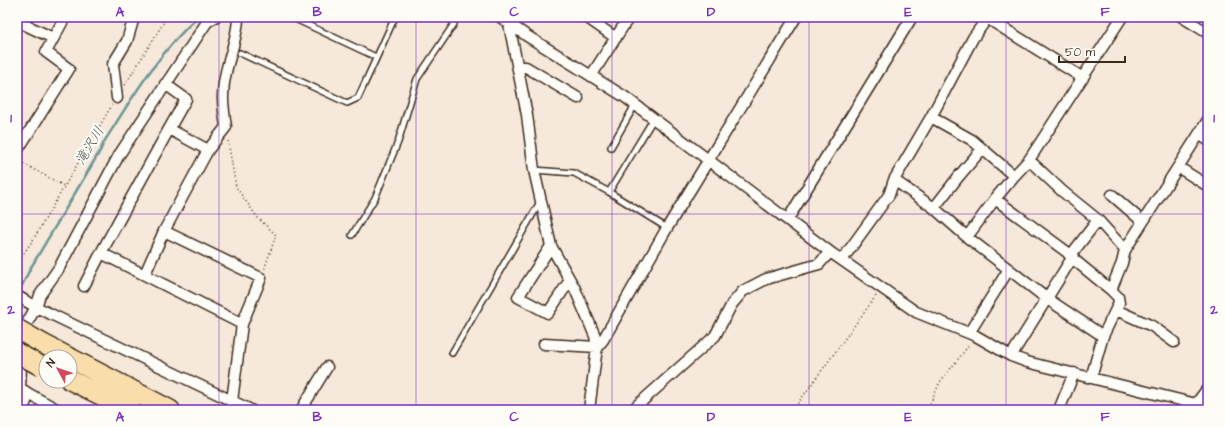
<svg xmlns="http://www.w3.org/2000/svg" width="1225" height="427" viewBox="0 0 1225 427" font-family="'Architects Daughter','Klee One',sans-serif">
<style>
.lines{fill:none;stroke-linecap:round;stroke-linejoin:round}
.stream{stroke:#6c9695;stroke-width:2.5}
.service-casing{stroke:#3b2a1e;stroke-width:8}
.minor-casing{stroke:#3b2a1e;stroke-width:13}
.motorway-casing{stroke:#3b2a1e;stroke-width:22}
.path{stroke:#3b2a1e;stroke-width:1.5;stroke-dasharray:1 3;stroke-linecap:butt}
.service{stroke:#fdfcf7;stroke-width:5}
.minor{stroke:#fdfcf7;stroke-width:10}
.motorway{stroke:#f9deab;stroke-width:19}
.rail{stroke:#3b2a1e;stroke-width:2.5}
.motorway-bridge-casing{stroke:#3b2a1e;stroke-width:22;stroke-linecap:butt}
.motorway-bridge{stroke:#f9deab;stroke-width:19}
.grid{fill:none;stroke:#7b2cbf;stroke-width:1;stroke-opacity:0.55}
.labels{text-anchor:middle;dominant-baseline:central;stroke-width:4;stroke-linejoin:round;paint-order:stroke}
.water-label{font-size:14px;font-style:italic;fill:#505750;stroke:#fdfcf7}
.neatline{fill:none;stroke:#7b2cbf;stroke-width:1.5}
.grid-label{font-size:13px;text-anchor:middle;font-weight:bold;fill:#7b2cbf}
</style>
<rect width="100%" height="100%" fill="#f6e8da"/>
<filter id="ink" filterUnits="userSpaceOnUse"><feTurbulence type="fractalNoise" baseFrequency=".025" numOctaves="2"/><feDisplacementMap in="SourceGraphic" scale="8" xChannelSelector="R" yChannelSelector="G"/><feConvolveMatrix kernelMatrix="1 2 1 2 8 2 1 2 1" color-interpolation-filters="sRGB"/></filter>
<g filter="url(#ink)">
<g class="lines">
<path class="stream" d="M18,294L30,269L100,151L104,142C132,98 159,52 198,17"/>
<defs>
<path id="service" d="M291,17L376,57
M240,53L347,103L358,98L395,17
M611,147L635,105
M534,170L574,173L609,192L667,228
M609,192L654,118
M352,235L375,198L398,142L417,79L454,24L453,17
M452,353L540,202"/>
<path id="minor" d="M500,17L527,36L625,97L830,252L916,312L976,336L1011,356L1027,362L1196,404L1208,409
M515,17L509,24L527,115L534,170L551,246L575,289L595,336L597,347L589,410
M586,17L616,38
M1182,17L1208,33
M987,18L1083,78
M17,21L53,38
M518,67H526L578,98
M591,76L629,17
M165,84L186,99L169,129
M117,98L113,64L127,41L134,17
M931,117L972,140L1014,176
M1199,134L1208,140
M208,150L226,127C223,106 221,93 226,72C230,54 238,35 238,17
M17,151L69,69L46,52L65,17
M1029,160L1062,191L1098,220L1125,250
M1178,167L1208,186
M894,180L934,208L967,237L1046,298L1103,336
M1112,195L1143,222
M995,199L1067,252L1072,258L1111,290
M934,208L959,176L982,149
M788,219L912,17
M164,231L261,278L242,324L232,401L230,410
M967,237L995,199L1014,176L1029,160L1122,17
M551,246L518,297L548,313L570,280
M842,260L889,195L894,180L931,117L973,38L988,17
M145,274L164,231L208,150L169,129L101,253L242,324
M84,286L101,253
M17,296L36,307L251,410
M1116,310L1152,326L1174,342
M969,333L1009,269
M544,344L597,347L603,340L667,228L796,17
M1011,356L1072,258L1074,251L1098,220
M1091,378L1103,336L1119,303L1118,297L1111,290L1122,263L1125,250L1208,120
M29,394L20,388L21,366L27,323L36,307L40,295L59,268L119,155L207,22L215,17
M25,410L24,406L29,394L58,410
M301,410L327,367
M632,410L715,336L732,304L743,291L766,279L819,264L830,252
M1059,410L1074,373
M1195,410L1196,404L1208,388"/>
<path id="motorway" d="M43,344L68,357
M70,358L170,410
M70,380L131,410"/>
</defs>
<use href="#service" class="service-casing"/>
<use href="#minor" class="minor-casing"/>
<use href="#motorway" class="motorway-casing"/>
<path class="path" d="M125,85L167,17
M228,141L236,187L257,217L276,235L264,270
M17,160L64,186
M17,263L33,240L112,105
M793,410L876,296
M926,410L931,402L940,382L970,344"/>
<use href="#service" class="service"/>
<use href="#minor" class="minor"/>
<use href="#motorway" class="motorway"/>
<path class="rail" d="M1205,17L1208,19"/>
<defs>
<path id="motorway-bridge" d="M17,329L43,344
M17,353L41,366"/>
</defs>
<use href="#motorway-bridge" class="motorway-bridge-casing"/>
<use href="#motorway-bridge" class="motorway-bridge"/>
</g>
</g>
<path class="grid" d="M219,17V410M416,17V410M612,17V410M809,17V410M1006,17V410M17,214H1208"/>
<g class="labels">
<g class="water-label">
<text transform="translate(90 146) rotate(-59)">滝沢川</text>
</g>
</g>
<rect width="1225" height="427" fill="none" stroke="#fdfcf7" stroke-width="44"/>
<g transform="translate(58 369) rotate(310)"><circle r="19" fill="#fdfcf7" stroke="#afa8a0"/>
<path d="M0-3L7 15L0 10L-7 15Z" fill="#d1495b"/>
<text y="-6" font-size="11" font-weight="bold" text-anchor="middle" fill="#3b2a1e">N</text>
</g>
<path d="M1059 56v6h66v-6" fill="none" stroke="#3b2a1e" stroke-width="2"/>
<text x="1065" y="56" font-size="12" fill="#3b2a1e" stroke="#fdfcf7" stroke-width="3" paint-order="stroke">50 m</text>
<rect x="22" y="22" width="1181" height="383" class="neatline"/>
<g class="grid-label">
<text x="120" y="16">A</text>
<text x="317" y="16">B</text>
<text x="514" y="16">C</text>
<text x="711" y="16">D</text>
<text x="908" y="16">E</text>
<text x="1105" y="16">F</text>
<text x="11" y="122">1</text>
<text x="1214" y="122">1</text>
<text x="11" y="314">2</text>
<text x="1214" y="314">2</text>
<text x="120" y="421">A</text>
<text x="317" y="421">B</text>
<text x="514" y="421">C</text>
<text x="711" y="421">D</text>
<text x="908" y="421">E</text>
<text x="1105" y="421">F</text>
</g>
</svg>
